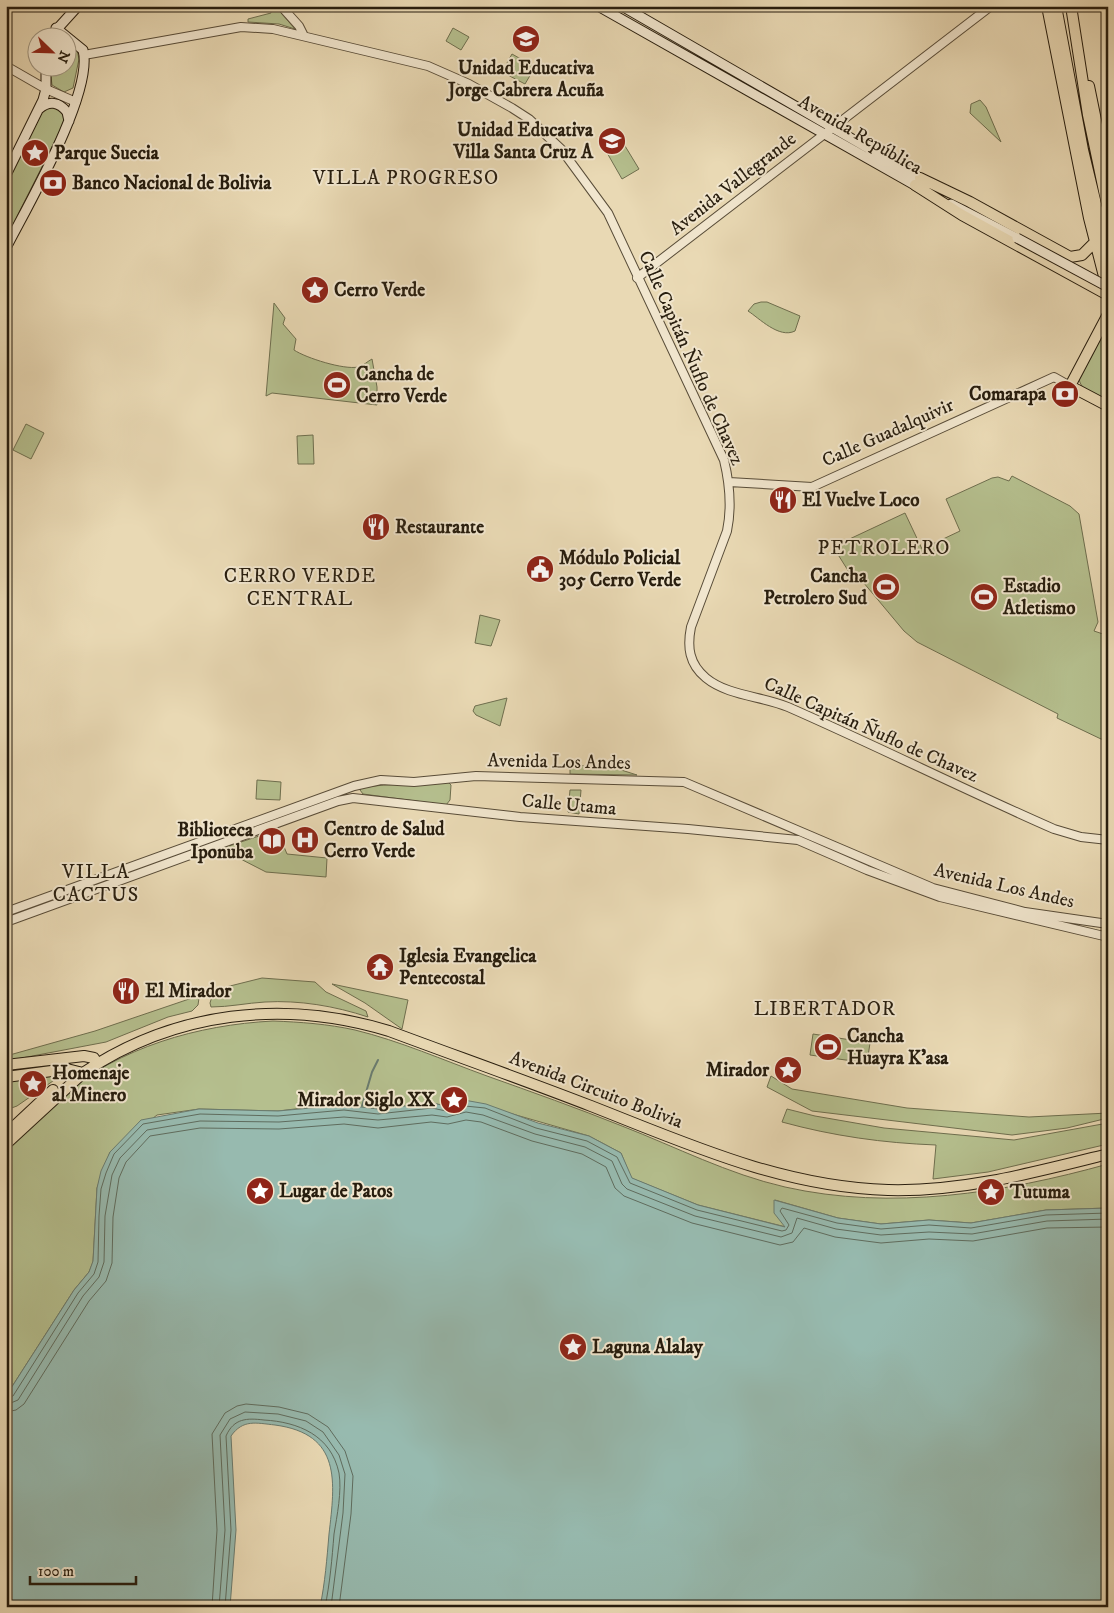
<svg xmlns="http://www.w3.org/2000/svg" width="1114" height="1613" viewBox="0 0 1114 1613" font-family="'IM FELL DW Pica',serif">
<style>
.green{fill:#b5bf8e;stroke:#6e6e4e}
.water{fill:#97baaf;stroke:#6a7b6f}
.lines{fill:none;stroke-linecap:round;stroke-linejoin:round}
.shore{stroke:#5f6c5e;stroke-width:1}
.stream{stroke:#6a7b6f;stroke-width:2}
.tertiary-casing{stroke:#584c38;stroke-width:10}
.secondary-casing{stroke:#271d0e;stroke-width:11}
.primary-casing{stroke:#271d0e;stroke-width:12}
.trunk-casing{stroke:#271d0e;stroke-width:12}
.tertiary{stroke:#f1e6ce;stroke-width:8}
.secondary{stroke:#f1e6ce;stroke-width:9}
.primary{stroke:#e9d9b4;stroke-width:10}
.trunk{stroke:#e9d9b4;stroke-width:10}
.secondary-bridge-casing{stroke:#271d0e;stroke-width:11;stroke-linecap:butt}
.secondary-bridge{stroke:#f1e6ce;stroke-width:9}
.labels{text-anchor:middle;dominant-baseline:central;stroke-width:4;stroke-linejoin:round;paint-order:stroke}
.poi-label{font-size:19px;font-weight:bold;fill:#271d0e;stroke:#f1e6ce;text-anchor:start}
.street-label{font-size:19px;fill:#271d0e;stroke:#f1e6ce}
.neighbourhood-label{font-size:20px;letter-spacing:1px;fill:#271d0e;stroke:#f1e6ce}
</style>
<rect width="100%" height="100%" fill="#e9d9b4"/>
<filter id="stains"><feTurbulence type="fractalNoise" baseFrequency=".004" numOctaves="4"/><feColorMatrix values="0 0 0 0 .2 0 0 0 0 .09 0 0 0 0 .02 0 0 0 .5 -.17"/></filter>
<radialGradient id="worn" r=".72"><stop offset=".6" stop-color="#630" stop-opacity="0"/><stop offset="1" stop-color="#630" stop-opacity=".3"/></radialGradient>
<path class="green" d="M270,6H275L295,29L279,24L248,22V19L271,13Z
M453,28L469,37L461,50L446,41Z
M68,44L77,50L79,59L73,88L64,92L52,85L50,68H68Z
M512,54L535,67L525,84L502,72Z
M980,100L986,107L1001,142L970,113L971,104Z
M52,106L63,111L64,123L6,238V184L43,110Z
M622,141L639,169L622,179L606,151Z
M761,302H767L800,316L795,331C779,339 759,318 748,311L754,304Z
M274,303L285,318L283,324L296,339L294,350C306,358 344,370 358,367C363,366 368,361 372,359L377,387V405L272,393L266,396Z
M1108,323V401C1097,396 1079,391 1079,377Z
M26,424L44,433L31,459L13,450Z
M313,435L314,464H298L297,436Z
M1012,476L1070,506L1079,514L1098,622L1094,631L1103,634L1108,657V741L1101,739L1057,718L1058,714L917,642L904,631L858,576L854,580L837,553L841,543L905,513L922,549L960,531L946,499L992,478L998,477L1009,481Z
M480,615L500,620L491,646L475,643Z
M507,698L500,726L476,715L473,711L475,706Z
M570,762L587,767L615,768L637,775L570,774Z
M257,780L281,782L280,800L256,799Z
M448,782L451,785L450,800L446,805L363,794L360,790L362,788C391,782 419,786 448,782Z
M570,790H581L579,814L568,812Z
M277,830L287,854L327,858L326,877L266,872L225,851L226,847Z
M262,978L315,982L326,992L366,1011L368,1017C335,1006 299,1000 265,1002C247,1003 229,1007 211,1007L210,1003L213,993L222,988Z
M332,984L408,1000L402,1029L365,1003Z
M195,997L199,998L198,1005L192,1011L168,1017L106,1042L6,1061V1056L95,1031Z
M273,1021C300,1022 328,1024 355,1030C400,1041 443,1060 487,1076C532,1092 577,1108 622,1126C676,1147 728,1174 785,1187C891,1211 1004,1193 1108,1164V1208L1046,1210L971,1223L929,1220L881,1224L838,1218L775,1200L786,1227L698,1205L631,1178L621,1153L589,1136L464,1100L445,1106L433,1103L378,1109L320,1106L278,1111L199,1109L157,1115L110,1152L97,1188L93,1262L89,1272L74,1290L6,1396V1149C24,1131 41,1112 61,1096C121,1047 197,1025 273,1021Z
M813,1034L870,1043L867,1063L810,1055Z
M63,1074L17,1106L6,1110V1081Z
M771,1076L792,1089L907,1108L1029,1117L1108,1113V1118L1067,1128L1012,1135L812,1111L767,1087Z
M787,1109L815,1116L884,1128L1014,1140L1108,1123V1144L988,1172L933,1179L936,1145C883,1143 833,1136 782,1122Z"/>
<path class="water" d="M464,1100L486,1104L538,1123L589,1136L621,1153L632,1178L698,1205L785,1227L774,1213V1200L838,1218L881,1224L929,1220L971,1223L1046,1210L1108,1208V1607H320C325,1583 327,1558 329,1534C335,1482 342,1434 275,1425C256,1423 243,1419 231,1436L236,1530L230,1607H6V1396L74,1290L89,1272L93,1261L97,1188L101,1171L110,1152L141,1120L199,1109L278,1111L344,1105L378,1109L433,1103L445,1106Z"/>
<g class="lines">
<path class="shore" d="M6,1398L13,1396L78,1293L94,1274L98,1262L99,1216L101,1189L106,1173L114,1154L143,1124L200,1114L278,1116L344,1110L378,1114L432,1108L446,1111L465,1106L485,1108L536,1128L587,1141L617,1157L630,1183L697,1210L782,1231L786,1230L789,1225L780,1211L782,1208L837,1223L881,1229L929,1225L971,1228L1046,1215L1108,1213
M6,1405L18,1400L83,1296L99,1277L104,1262L105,1216L112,1175L120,1158L147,1130L200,1121L279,1122L344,1117L378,1120L432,1115L447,1117L466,1112L483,1115L535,1134L585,1147L612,1161L622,1184L627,1189L695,1216L781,1237L792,1233L797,1218L836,1229L881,1235L929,1232L972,1234L1047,1221L1108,1219
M6,1412L16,1410L24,1404L89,1301L106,1281L112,1263L113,1217L119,1178L126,1162L150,1136L200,1128L279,1129L344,1124L378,1128L431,1122L448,1124L466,1120L481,1122L532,1141L582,1154L606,1167L615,1188L624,1196L692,1223L780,1245L793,1242L804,1228L835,1237L881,1243L929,1239L973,1241L1047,1228L1108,1227
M212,1607L217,1530L212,1434L225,1413L237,1406L246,1404L279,1407L308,1414L328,1427L345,1451L353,1476L351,1514L339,1607
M219,1607L225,1530L220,1435L230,1419L245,1412L278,1414L306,1421L323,1432L339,1455L345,1474L343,1513L331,1607
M225,1607L231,1530L226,1436C234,1418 247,1418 264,1420C298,1422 331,1435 339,1473C342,1491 337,1516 334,1534C332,1559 330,1583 325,1607"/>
<path class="stream" d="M362,1106L372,1072L378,1060"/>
<defs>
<path id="tertiary" d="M281,6L299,26L304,36
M84,55L241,27L273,29L428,66L469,84L512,108L529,119L561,149L608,213L724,460C730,485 732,507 727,531L691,627C687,647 689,664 706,678C728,696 762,696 788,707C877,746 965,790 1054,829L1081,837L1108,840
M6,66L46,89L76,102
M637,278L991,6
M729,482L812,487L1054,377L1070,386
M6,912L354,786L381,780L414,782L476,776L684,782L933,888L1025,912L1108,924
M6,922L338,801L353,798L520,817L688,829L798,840L867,870L940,897L1108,937"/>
<path id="secondary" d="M598,6L920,188
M622,6L925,181
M49,38L78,6
M39,109C49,100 59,102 67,112L69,121
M6,175L43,100L46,89V68
M951,204L1017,238
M6,248C27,207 94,92 83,50L56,28"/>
<path id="primary" d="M1047,6L1089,218L1108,292
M1056,6L1083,150L1108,254
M1071,6L1088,115L1108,210
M1089,86L1108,179
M920,178L970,202L1070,257L1082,255L1094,243
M915,185L962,215L1108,295
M1108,314L1070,386L1108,406
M6,1134L53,1090
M6,1144L83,1073"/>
<path id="trunk" d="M6,1065L84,1056L94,1058L97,1063
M6,1077L67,1069L83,1073C175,1011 284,999 389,1031C456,1056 524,1080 591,1106C688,1144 782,1187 888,1190C963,1192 1036,1172 1108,1154"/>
</defs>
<use href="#tertiary" class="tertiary-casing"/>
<use href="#secondary" class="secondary-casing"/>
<use href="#primary" class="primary-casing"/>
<use href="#trunk" class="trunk-casing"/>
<use href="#tertiary" class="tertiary"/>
<use href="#secondary" class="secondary"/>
<use href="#primary" class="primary"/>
<use href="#trunk" class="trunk"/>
<defs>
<path id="secondary-bridge" d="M1017,238L1108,287"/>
</defs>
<use href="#secondary-bridge" class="secondary-bridge-casing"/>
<use href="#secondary-bridge" class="secondary-bridge"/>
</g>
<defs>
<symbol id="school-disc" viewBox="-11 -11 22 22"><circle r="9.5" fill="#8f2418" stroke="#f1e6ce"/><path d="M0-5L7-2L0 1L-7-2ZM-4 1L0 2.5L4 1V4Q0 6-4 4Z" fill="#fff"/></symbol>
<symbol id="sight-disc" viewBox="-11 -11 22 22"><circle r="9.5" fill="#8f2418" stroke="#f1e6ce"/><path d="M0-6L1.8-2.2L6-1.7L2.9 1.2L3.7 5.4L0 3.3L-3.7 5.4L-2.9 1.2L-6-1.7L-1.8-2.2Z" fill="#fff"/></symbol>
<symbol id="bank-disc" viewBox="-11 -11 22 22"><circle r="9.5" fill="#8f2418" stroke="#f1e6ce"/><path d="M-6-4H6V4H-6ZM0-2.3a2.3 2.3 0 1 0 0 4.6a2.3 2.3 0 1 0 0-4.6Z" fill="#fff"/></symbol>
<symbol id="stadium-disc" viewBox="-11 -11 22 22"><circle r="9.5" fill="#8f2418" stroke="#f1e6ce"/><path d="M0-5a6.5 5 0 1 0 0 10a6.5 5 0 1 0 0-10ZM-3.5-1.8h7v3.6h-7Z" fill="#fff"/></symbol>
<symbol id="restaurant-disc" viewBox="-11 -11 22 22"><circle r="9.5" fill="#8f2418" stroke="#f1e6ce"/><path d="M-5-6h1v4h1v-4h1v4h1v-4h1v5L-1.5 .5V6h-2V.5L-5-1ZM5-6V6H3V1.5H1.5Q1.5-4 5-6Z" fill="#fff"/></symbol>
<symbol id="civic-disc" viewBox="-11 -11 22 22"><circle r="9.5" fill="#8f2418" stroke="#f1e6ce"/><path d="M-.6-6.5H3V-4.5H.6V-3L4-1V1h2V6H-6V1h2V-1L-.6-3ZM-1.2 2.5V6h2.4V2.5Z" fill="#fff"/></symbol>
<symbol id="hospital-disc" viewBox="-11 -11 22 22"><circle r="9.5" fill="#8f2418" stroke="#f1e6ce"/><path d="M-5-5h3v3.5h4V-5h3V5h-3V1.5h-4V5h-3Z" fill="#fff"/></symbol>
<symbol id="library-disc" viewBox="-11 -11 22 22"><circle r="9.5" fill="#8f2418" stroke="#f1e6ce"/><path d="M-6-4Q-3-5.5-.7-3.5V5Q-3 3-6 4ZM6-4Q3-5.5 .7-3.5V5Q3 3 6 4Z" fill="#fff"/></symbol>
<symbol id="temple-disc" viewBox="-11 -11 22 22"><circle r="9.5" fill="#8f2418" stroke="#f1e6ce"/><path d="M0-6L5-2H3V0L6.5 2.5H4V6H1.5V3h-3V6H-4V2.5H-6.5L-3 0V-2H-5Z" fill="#fff"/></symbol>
</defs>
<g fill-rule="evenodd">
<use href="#school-disc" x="510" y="23" width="32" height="32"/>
<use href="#school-disc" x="596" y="125" width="32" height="32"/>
<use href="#sight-disc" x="19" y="137" width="32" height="32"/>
<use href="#bank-disc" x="37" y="167" width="32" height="32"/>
<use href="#sight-disc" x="299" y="274" width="32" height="32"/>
<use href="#stadium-disc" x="321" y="369" width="32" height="32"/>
<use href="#bank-disc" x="1049" y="378" width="32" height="32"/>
<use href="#restaurant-disc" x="767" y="484" width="32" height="32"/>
<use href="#restaurant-disc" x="360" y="511" width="32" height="32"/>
<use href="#civic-disc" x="524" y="553" width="32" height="32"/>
<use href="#stadium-disc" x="870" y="571" width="32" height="32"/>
<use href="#stadium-disc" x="968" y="581" width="32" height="32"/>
<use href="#hospital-disc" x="289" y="824" width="32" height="32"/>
<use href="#library-disc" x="256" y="825" width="32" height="32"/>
<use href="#temple-disc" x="364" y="951" width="32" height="32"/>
<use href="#restaurant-disc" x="110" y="975" width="32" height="32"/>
<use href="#stadium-disc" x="812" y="1031" width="32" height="32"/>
<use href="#sight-disc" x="772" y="1054" width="32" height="32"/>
<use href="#sight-disc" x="17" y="1068" width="32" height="32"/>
<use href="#sight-disc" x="438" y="1084" width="32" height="32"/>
<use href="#sight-disc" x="244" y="1175" width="32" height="32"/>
<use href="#sight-disc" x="975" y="1176" width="32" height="32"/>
<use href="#sight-disc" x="557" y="1331" width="32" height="32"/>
</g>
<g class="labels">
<g class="poi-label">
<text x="526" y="68" text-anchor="middle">Unidad Educativa<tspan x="526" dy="22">Jorge Cabrera Acuña</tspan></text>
<text x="593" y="130" text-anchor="end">Unidad Educativa<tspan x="593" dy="22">Villa Santa Cruz A</tspan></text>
<text x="54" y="153">Parque Suecia</text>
<text x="72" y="183">Banco Nacional de Bolivia</text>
<text x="334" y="290">Cerro Verde</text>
<text x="356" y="374">Cancha de<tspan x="356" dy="22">Cerro Verde</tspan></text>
<text x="1046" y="394" text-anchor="end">Comarapa</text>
<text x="802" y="500">El Vuelve Loco</text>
<text x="395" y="527">Restaurante</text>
<text x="559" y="558">Módulo Policial<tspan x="559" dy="22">305 Cerro Verde</tspan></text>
<text x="867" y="576" text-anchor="end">Cancha<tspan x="867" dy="22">Petrolero Sud</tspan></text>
<text x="1003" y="586">Estadio<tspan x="1003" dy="22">Atletismo</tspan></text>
<text x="324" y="829">Centro de Salud<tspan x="324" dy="22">Cerro Verde</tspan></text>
<text x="253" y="830" text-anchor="end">Biblioteca<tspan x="253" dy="22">Iponuba</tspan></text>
<text x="399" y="956">Iglesia Evangelica<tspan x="399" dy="22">Pentecostal</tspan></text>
<text x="145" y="991">El Mirador</text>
<text x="847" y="1036">Cancha<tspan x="847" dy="22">Huayra K'asa</tspan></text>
<text x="769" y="1070" text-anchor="end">Mirador</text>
<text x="52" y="1073">Homenaje<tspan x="52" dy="22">al Minero</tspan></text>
<text x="435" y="1100" text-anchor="end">Mirador Siglo XX</text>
<text x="279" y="1191">Lugar de Patos</text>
<text x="1010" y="1192">Tutuma</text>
<text x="592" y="1347">Laguna Alalay</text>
</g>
<g class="street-label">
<text transform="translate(860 135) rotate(30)">Avenida República</text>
<text transform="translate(733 184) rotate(-38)">Avenida Vallegrande</text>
<text transform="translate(691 358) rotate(66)">Calle Capitán Ñuflo de Chavez</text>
<text transform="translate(888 433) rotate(-24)">Calle Guadalquivir</text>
<text transform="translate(871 730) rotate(24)">Calle Capitán Ñuflo de Chavez</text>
<text transform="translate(559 762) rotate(1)">Avenida Los Andes</text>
<text transform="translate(569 805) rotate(5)">Calle Utama</text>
<text transform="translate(1004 886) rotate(13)">Avenida Los Andes</text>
<text transform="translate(596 1090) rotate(21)">Avenida Circuito Bolivia</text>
</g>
<g class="neighbourhood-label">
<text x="406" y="178">VILLA PROGRESO</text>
<text x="884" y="548">PETROLERO</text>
<text x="300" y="576">CERRO VERDE<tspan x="300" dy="23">CENTRAL</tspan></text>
<text x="96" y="872">VILLA<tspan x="96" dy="23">CACTUS</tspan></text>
<text x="825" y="1009">LIBERTADOR</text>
</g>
</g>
<rect width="1114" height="1613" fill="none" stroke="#e9d9b4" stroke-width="25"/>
<rect x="8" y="8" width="1099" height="1598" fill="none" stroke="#271d0e" stroke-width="2.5"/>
<rect x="12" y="12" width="1089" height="1588" fill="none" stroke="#271d0e"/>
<g transform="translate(52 52) rotate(113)"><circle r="24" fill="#f1e6ce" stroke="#a09681"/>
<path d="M0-4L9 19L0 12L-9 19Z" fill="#8f2418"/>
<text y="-8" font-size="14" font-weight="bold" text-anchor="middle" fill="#271d0e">N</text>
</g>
<path d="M30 1576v8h106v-8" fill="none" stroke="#271d0e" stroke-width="2.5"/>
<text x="38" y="1576" font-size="15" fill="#271d0e" stroke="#f1e6ce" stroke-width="4" paint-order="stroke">100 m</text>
<rect width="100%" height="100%" filter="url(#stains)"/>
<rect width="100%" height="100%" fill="url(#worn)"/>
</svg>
